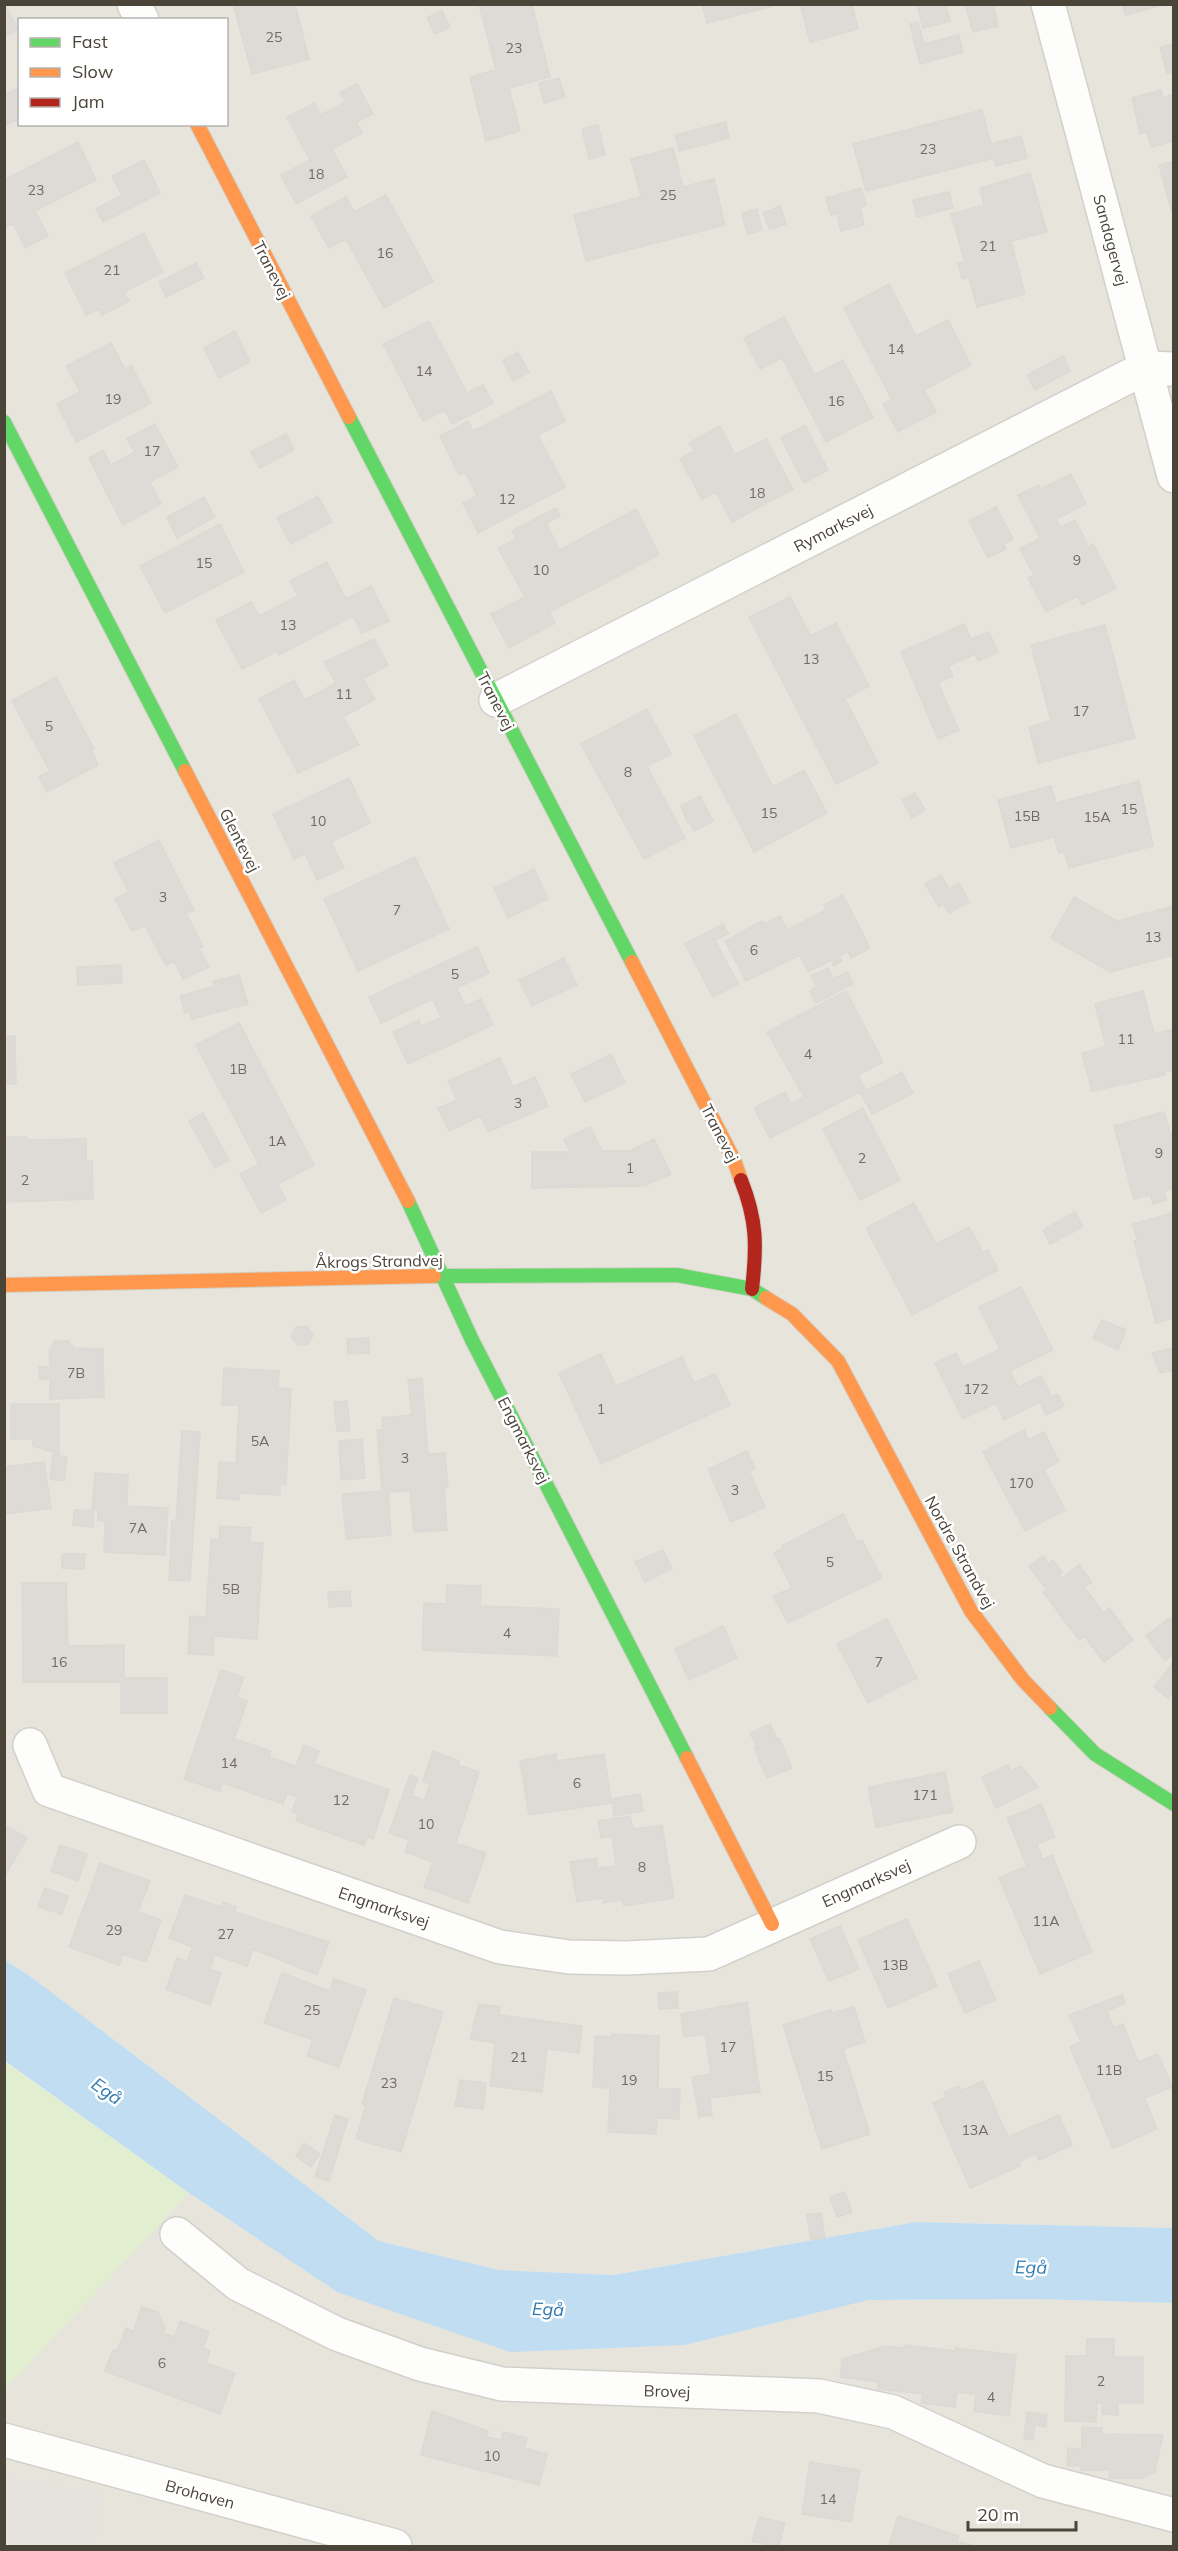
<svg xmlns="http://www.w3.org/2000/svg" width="1178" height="2551" viewBox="0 0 1178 2551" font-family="Mulish,sans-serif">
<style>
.residential{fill:#e7e4dc;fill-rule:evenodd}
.green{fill:#e1eecf}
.parking{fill:#e6e3df}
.water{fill:#c0ddf1}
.building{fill:#dedbd6;stroke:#dcd9d4;stroke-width:1.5}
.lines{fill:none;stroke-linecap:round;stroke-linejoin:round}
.street-casing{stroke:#d2d0cb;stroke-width:36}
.fast-casing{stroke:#d3cfc5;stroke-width:16}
.slow-casing{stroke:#d3cfc5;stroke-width:16}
.jam-casing{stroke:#d3cfc5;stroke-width:16}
.street{stroke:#fdfdfc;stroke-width:33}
.fast{stroke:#63d668;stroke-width:14}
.slow{stroke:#ff974d;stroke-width:14}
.jam{stroke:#b3261e;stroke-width:14}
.labels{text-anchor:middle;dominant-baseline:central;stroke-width:5;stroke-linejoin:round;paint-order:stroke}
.number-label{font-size:14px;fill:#706a61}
.street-label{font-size:16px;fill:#4b4439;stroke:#fff}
.water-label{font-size:18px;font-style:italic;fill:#2e7ab2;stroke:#fff}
</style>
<rect width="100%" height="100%" fill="#f4f2ee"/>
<path class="residential" d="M4,5H1173V2228L916,2222L614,2275L499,2270L379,2241L34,1979L5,1960ZM20,20H226V124H20Z
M189,2193L337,2292L685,2345L869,2300L1033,2299L1173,2303V2546H5L4,2389Z"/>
<path class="green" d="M4,2061L189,2193L5,2389Z"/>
<path class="parking" d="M5,2477L104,2493L96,2546H5Z"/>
<path class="water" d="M5,1960L34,1979L379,2241L499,2270L614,2275L916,2222L1173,2228V2303L1033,2299L869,2300L685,2345L510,2352L337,2292L189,2193L5,2061Z"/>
<path class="building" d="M4,4L18,29L4,37Z
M245,4H295L309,59L252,74L234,7Z
M479,4H532L550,77L509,88L520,131L486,141L470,77L496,70Z
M702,4H777V5L707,23Z
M800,4H852L858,29L810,42Z
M917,4H946L950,21L923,28Z
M965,4H993L998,26L973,32Z
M1122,4H1158L1159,6L1125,15Z
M442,10L450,27L435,34L427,18Z
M918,22L924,44L959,35L963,52L920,64L910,24Z
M1174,44V71L1167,73L1160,47Z
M559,78L565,97L544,103L539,83Z
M357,84L373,114L356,122L362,133L332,149L347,177L296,204L281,175L310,160L287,117L315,103L321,115L346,102L340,93Z
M20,87V118L4,126V95Z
M1161,90L1163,98L1171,95L1174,104V141L1151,147L1147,132L1140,134L1132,98Z
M982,110L991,144L1021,136L1027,158L996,166L994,158L866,191L853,144Z
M726,122L729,138L679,151L675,135Z
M598,125L605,155L589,159L582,129Z
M78,142L96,180L35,211L48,236L25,248L13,223L4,228V180Z
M673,148L683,187L714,179L725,225L586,261L574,215L641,197L631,159Z
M144,160L160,193L103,222L96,209L122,195L112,176Z
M1174,161V220L1159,165Z
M1030,173L1047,232L1011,241L1025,294L977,307L969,278L962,279L958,263L965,262L951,214L984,205L980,188Z
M861,188L866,205L860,207L864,225L841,231L837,213L831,215L826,198Z
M949,192L953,208L917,217L913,200Z
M386,195L433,281L384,308L346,239L329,248L311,216L346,197L354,212Z
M780,206L786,224L770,230L763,213Z
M757,209L762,230L747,234L742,213Z
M144,233L163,272L124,292L129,301L102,315L99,309L86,315L65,273Z
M196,263L204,278L166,297L159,282Z
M889,284L916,336L948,320L971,365L924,390L936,412L898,432L883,404L892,400L844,308Z
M784,317L815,375L843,360L873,417L826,442L782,358L760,369L744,338Z
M429,321L467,393L483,385L493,403L452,424L445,410L423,421L383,344Z
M235,331L250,362L219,378L204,348Z
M111,343L125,369L131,365L151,403L76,442L57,404L80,392L66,366Z
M518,352L529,372L513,381L503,360Z
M1063,356L1070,371L1035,390L1027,375Z
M551,391L565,421L538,435L565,487L478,533L463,503L477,496L465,472L459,475L440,436L468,421L473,431Z
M155,424L178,467L150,482L161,504L123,525L89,458L103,450L111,465L135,452L127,439Z
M805,425L828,470L804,483L781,438Z
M720,426L735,455L766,439L793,489L732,522L716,492L702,499L680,459L694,451L689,443Z
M286,434L294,450L260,468L251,452Z
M1071,474L1086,504L1056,519L1061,527L1075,520L1089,547L1093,544L1116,588L1082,605L1077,596L1046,612L1028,578L1034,575L1020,549L1040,538L1018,495L1039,485L1041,489Z
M318,496L332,522L291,544L277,518Z
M204,497L215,517L177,538L167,517Z
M996,507L1013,539L1004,544L1006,549L988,558L969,521Z
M556,508L560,516L546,523L560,550L636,509L659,555L549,612L555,623L509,648L491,614L525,597L498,548L516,539L512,531Z
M220,524L244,572L165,613L140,566Z
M327,562L346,599L371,586L389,621L362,633L353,616L279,655L277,651L242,669L216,620L251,602L259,616L298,596L290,581Z
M790,597L811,636L836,623L869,686L845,699L878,763L836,784L749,617Z
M964,624L971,639L989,632L998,652L978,661L975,654L949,666L953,676L938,683L959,730L938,739L901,652Z
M1105,625L1135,738L1038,763L1029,727L1051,721L1031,645Z
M374,639L388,665L363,679L375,699L343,717L359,745L298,773L259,699L294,680L305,700L336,683L324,662Z
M56,677L94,749L91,750L98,765L47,792L39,777L50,771L12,701Z
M647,709L671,754L647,766L685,838L644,859L581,744Z
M736,714L773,787L804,770L827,813L754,852L694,736Z
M349,778L370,823L331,842L344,868L317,880L305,854L294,859L273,814Z
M1139,781L1153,846L1069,868L1065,852L1059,853L1054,837L1011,848L998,800L1051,786L1056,803Z
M915,793L925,810L912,818L902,800Z
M700,796L713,821L694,831L689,821L687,822L681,806Z
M159,840L194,910L186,913L203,947L199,948L209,967L183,979L174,961L166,966L145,925L132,931L115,899L129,892L114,863Z
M415,857L449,929L358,971L324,899Z
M534,869L548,899L508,918L494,888Z
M941,875L949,889L959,883L969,902L949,913L943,904L939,907L925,884Z
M843,895L870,948L851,958L848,951L840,955L842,961L834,966L831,960L808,972L800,955L746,981L725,941L762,921L764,924L780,916L787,930L826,910L824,905Z
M1074,897L1117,921L1174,906V955L1110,972L1051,938Z
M723,924L728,934L715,940L738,984L713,997L685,944Z
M477,947L489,973L457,988L465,1006L481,999L493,1025L408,1064L393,1032L419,1020L421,1026L441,1018L433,999L381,1023L369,997Z
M564,958L577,985L532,1006L519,980Z
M121,965L122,983L78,985L77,967Z
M828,968L833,979L847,972L853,984L816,1003L810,991L817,987L811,976Z
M239,975L248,1004L192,1019L190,1011L185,1013L180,996L215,986L213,981Z
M846,991L883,1062L858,1075L866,1091L902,1072L913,1093L872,1114L860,1092L770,1138L754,1108L785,1092L791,1104L804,1097L767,1032Z
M1143,991L1154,1034L1174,1029V1070L1164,1072L1165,1075L1092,1091L1082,1053L1106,1047L1095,1004Z
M239,1023L314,1165L278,1184L286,1200L261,1213L240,1174L259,1164L196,1045Z
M4,1036H15L16,1084H4Z
M611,1054L625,1083L585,1102L571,1074Z
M500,1058L513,1087L535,1077L548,1106L488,1132L481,1116L449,1131L438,1108L457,1100L448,1081Z
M863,1108L900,1180L860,1200L823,1129Z
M1164,1112L1174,1145V1188L1164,1191L1166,1200L1153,1204L1151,1195L1134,1199L1114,1126Z
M203,1113L229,1160L215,1168L189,1121Z
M590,1127L602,1151H629L654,1139L671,1174L644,1186L532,1188V1152H570L564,1139Z
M4,1137H27V1140L86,1139V1161H92L93,1199L4,1202Z
M914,1203L936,1244L969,1227L983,1252L988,1250L998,1270L912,1315L866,1228Z
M1075,1212L1083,1227L1050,1244L1043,1230Z
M1172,1213L1174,1318L1156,1323L1134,1241L1137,1240L1133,1224Z
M1021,1287L1053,1350L1010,1371L1018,1387L1041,1376L1052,1397L1058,1394L1064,1406L1046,1415L1040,1402L1004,1420L996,1403L963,1419L935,1363L956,1353L963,1367L1000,1349L979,1307Z
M1102,1320L1126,1330L1118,1350L1093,1338Z
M307,1326L313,1335L309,1344L298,1345L291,1337L296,1327Z
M369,1338V1353L348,1354L347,1339Z
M55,1341H68L74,1348L103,1349L104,1397L50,1399V1379H40L39,1367H50L49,1350Z
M1174,1348V1370L1160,1373L1152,1353Z
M601,1354L616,1386L682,1357L694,1383L715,1374L730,1405L601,1464L559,1373Z
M224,1368L279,1371L278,1388L291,1389L286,1485L280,1484V1495L239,1493V1500L217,1498L219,1462L236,1463L239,1405H222Z
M422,1378L428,1454L445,1453L448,1488H444L447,1530L414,1532L410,1491L388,1492L391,1535L346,1539L342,1494L382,1491L377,1430H383L382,1418L412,1415L408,1380Z
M347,1401L350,1431H337L334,1402Z
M11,1404H59V1455L67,1458L64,1481L50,1479L53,1452L33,1446V1439H11Z
M1024,1430L1029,1440L1044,1432L1059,1461L1044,1470L1065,1510L1025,1531L983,1452Z
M182,1431L200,1432L190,1581L169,1580L172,1521H176Z
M362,1439L365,1478L341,1480L339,1441Z
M747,1451L755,1469L749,1471L765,1507L731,1522L708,1469Z
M44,1462L51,1508L4,1514V1467Z
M95,1473L128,1475L127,1506L168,1508L165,1555L104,1552L105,1521H98V1509H92Z
M74,1510L94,1511L93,1527L73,1525Z
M843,1514L857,1542L862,1540L882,1578L788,1623L773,1596L792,1588L774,1553L784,1548L782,1546Z
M220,1526L251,1528L250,1542L263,1543L257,1639L214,1636L213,1655L188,1654L190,1616L206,1617L211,1539L219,1540Z
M663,1550L672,1569L645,1582L635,1562Z
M62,1554H85L84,1569L62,1568Z
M1043,1556L1048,1564L1053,1560L1062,1572L1059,1574L1062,1578L1079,1565L1092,1582L1084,1587L1104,1613L1109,1608L1133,1640L1104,1662L1084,1636L1079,1640L1043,1592L1047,1590L1029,1567Z
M22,1583H66L68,1646L124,1645V1678H167V1713H121V1682H23Z
M447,1585L481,1586L480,1606L559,1609L557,1656L422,1650L424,1603L446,1604Z
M350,1591L351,1606L329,1607L328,1592Z
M1169,1618L1174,1624V1654L1165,1661L1146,1636Z
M887,1619L917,1678L868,1703L837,1644Z
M723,1626L737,1658L689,1680L675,1649Z
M1174,1661V1692L1168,1699L1154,1687Z
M221,1670L244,1677L237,1697L247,1701L234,1739L271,1751L269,1757L296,1766L304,1745L319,1751L314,1764L389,1790L373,1839L367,1837L364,1845L296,1821L298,1814L292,1811L297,1797L287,1793L283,1804L223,1783L220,1791L184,1779Z
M770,1724L776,1737L756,1745L750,1733Z
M779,1738L792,1768L767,1778L754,1748Z
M433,1751L459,1761L458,1765L479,1772L456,1843L486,1853L468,1903L424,1887L433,1862L405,1852L409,1840L389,1833L410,1775L418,1778L412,1796L424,1800L430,1784L423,1781Z
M556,1754L557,1761L604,1754L611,1799L640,1794L643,1811L614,1816L612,1803L529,1815L520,1761Z
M1008,1765L1010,1771L1021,1766L1038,1787L996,1808L982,1777Z
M945,1772L953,1812L876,1827L868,1787Z
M1041,1804L1055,1837L1037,1844L1043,1859L1052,1855L1092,1952L1040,1974L999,1878L1027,1866L1007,1818Z
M630,1816L633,1829L662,1825L674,1898L624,1906L623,1900L603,1903V1898L577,1902L570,1862L596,1858L598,1868L616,1866L612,1836L601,1838L598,1821Z
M4,1825L27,1838L4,1877Z
M60,1845L87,1854L78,1881L51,1871Z
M100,1863L150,1881L138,1912L161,1920L146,1962L123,1954L119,1965L69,1947Z
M45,1888L68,1896L62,1914L38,1907Z
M185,1895L221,1907L223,1902L236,1907L235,1912L329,1942L317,1975L253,1949L247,1966L215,1955L210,1969L221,1973L210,2005L166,1989L177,1958L187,1961L193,1947L169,1938Z
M907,1919L937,1986L888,2008L858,1940Z
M840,1926L859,1969L829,1981L810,1939Z
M979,1961L996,2000L965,2013L948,1974Z
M282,1973L330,1991L334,1979L366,1990L339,2067L307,2056L313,2040L264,2023Z
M677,1992L678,2008L659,2009L658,1993Z
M1122,1995L1125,2003L1107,2011L1114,2028L1123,2024L1138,2062L1158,2054L1172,2087L1145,2098L1157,2129L1113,2148L1070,2047L1081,2042L1069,2015Z
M394,1998L443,2012L401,2152L356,2139L366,2105L362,2104Z
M747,2002L760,2092L710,2098L712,2115L699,2117L692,2077L711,2074L705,2034L684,2037L681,2014Z
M479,2004L500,2007L499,2015L582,2026L579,2053L547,2049L542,2092L490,2086L495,2043L470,2039Z
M854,2007L865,2042L843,2049L870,2134L822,2149L783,2025L831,2010L832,2013Z
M612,2034L659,2036L658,2089H680L679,2119L657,2118L656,2134L608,2132L610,2088L593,2087L595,2036L612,2037Z
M460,2080L486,2083L483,2109L455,2106Z
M983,2081L1008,2137L1059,2115L1072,2145L1039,2160L1036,2153L1019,2162L1020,2166L970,2188L933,2103L947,2097L944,2092L959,2086L961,2091Z
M335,2115L348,2119L329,2181L315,2177Z
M304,2143L320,2154L311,2167L296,2156Z
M845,2192L852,2212L837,2217L830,2197Z
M821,2213L825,2238L811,2240L807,2215Z
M142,2307L158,2312L165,2328L163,2333L175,2337L180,2321L209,2332L203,2348L210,2351L206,2363L235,2373L220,2414L105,2371L113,2350L117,2351L126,2328L133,2331Z
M1087,2339H1114V2357H1143V2403H1118V2415L1102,2414V2403H1097L1096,2422L1065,2421L1066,2356H1086Z
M905,2345L955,2351V2348L1016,2355L1009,2416L974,2411L976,2394L957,2392L955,2407L921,2403L923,2394L878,2389L879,2382L840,2377L842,2359L885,2346L905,2348Z
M432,2411L488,2431L487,2437L501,2440L503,2432L527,2438L524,2448L547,2454L539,2485L421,2455Z
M1027,2412L1047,2415L1046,2427L1035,2425L1033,2440L1024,2439Z
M1082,2427L1102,2428V2434L1163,2435L1155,2472L1143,2478H1109L1110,2470H1081V2466H1067L1068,2448L1082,2449Z
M810,2462L860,2470L851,2522L802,2514Z
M898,2516L959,2536L957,2541L975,2546H889Z
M759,2517L785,2523L779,2546L752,2542Z"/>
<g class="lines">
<defs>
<path id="street" d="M134,4L142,20
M1048,4L1174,476
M496,700L1145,368L1174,369
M30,1745L49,1790L500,1947L569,1957L626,1958L709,1954L959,1842
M177,2234L238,2284L337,2334L420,2364L502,2384L819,2396L893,2412L1043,2481L1174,2515
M4,2440L395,2546"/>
<path id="fast" d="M349,417L632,962
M4,422L185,771
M408,1201L472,1340L687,1758
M434,1276L677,1275L752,1289L766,1298
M1050,1708L1095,1754L1174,1804"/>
<path id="slow" d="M197,124L349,417
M185,771L408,1201
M632,962L734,1160L741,1180
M4,1285L434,1276
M766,1298L792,1314L838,1361L971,1611L1023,1680L1050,1708
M687,1758L772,1924"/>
<path id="jam" d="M741,1180C757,1220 757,1246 752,1289"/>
</defs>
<use href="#street" class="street-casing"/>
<use href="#fast" class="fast-casing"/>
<use href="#slow" class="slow-casing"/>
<use href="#jam" class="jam-casing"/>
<use href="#street" class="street"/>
<use href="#fast" class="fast"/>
<use href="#slow" class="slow"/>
<use href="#jam" class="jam"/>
</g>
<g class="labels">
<g class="number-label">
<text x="274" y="37">25</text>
<text x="514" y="48">23</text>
<text x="928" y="149">23</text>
<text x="316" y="174">18</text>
<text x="36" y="190">23</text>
<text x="668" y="195">25</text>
<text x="988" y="246">21</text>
<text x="385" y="253">16</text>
<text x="112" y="270">21</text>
<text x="896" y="349">14</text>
<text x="424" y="371">14</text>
<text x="113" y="399">19</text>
<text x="836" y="401">16</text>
<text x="152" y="451">17</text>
<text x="757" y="493">18</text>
<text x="507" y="499">12</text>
<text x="1077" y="560">9</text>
<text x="204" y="563">15</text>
<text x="541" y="570">10</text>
<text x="288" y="625">13</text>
<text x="811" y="659">13</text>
<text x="344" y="694">11</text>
<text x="1081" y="711">17</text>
<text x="49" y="726">5</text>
<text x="628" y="772">8</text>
<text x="1129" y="809">15</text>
<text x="769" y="813">15</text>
<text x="1027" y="816">15B</text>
<text x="1097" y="817">15A</text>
<text x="318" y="821">10</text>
<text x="163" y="897">3</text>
<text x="397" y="910">7</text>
<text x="1153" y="937">13</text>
<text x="754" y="950">6</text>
<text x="455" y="974">5</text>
<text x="1126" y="1039">11</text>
<text x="808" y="1054">4</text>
<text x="238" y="1069">1B</text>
<text x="518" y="1103">3</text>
<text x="277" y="1141">1A</text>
<text x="1159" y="1153">9</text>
<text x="862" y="1158">2</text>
<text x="630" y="1168">1</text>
<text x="25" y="1180">2</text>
<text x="76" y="1373">7B</text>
<text x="976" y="1389">172</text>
<text x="601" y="1409">1</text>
<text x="260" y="1441">5A</text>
<text x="405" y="1458">3</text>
<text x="1021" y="1483">170</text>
<text x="735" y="1490">3</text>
<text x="138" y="1528">7A</text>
<text x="830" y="1562">5</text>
<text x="231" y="1589">5B</text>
<text x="507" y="1633">4</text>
<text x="59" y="1662">16</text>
<text x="879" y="1662">7</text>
<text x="229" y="1763">14</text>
<text x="577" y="1783">6</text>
<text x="925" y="1795">171</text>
<text x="341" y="1800">12</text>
<text x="426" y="1824">10</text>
<text x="642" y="1867">8</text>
<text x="1046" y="1921">11A</text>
<text x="114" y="1930">29</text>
<text x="226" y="1934">27</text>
<text x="895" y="1965">13B</text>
<text x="312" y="2010">25</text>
<text x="728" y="2047">17</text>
<text x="519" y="2057">21</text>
<text x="1109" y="2070">11B</text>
<text x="825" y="2076">15</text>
<text x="629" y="2080">19</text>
<text x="389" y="2083">23</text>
<text x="975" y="2130">13A</text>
<text x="162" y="2363">6</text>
<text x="1101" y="2381">2</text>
<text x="991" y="2397">4</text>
<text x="492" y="2456">10</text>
<text x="828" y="2499">14</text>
</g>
<g class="street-label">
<text transform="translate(1111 240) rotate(75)">Sandagervej</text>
<text transform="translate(272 270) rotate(63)">Tranevej</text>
<text transform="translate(833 528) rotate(-27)">Rymarksvej</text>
<text transform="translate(496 701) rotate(63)">Tranevej</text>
<text transform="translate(240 840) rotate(63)">Glentevej</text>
<text transform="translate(720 1133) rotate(63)">Tranevej</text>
<text transform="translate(379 1261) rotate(-1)">Åkrogs Strandvej</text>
<text transform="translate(524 1440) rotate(63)">Engmarksvej</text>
<text transform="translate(960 1552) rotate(61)">Nordre Strandvej</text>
<text transform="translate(866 1883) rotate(-24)">Engmarksvej</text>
<text transform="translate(384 1907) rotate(19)">Engmarksvej</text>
<text transform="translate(667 2391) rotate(2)">Brovej</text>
<text transform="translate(200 2494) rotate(15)">Brohaven</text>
</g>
<g class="water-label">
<text transform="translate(107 2091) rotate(35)">Egå</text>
<text transform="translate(1031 2267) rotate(1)">Egå</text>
<text transform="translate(548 2309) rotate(2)">Egå</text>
</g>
</g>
<rect width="1178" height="2551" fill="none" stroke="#4b4439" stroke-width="12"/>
<rect x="18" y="18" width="210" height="108" fill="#ffffff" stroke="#b7b4b0" stroke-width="1.5"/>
<rect x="30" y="38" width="30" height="9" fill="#63d668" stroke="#b7b4b0" stroke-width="1.5"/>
<text x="72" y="48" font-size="18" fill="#4b4439">Fast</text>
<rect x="30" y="68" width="30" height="9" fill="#ff974d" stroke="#b7b4b0" stroke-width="1.5"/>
<text x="72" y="78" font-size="18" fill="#4b4439">Slow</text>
<rect x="30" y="98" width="30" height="9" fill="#b3261e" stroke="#b7b4b0" stroke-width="1.5"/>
<text x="72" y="108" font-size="18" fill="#4b4439">Jam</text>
<path d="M968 2521v9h108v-9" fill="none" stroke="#4b4439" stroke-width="3"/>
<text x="977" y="2521" font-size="18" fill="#4b4439" stroke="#ffffff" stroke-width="4.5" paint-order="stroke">20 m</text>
</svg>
